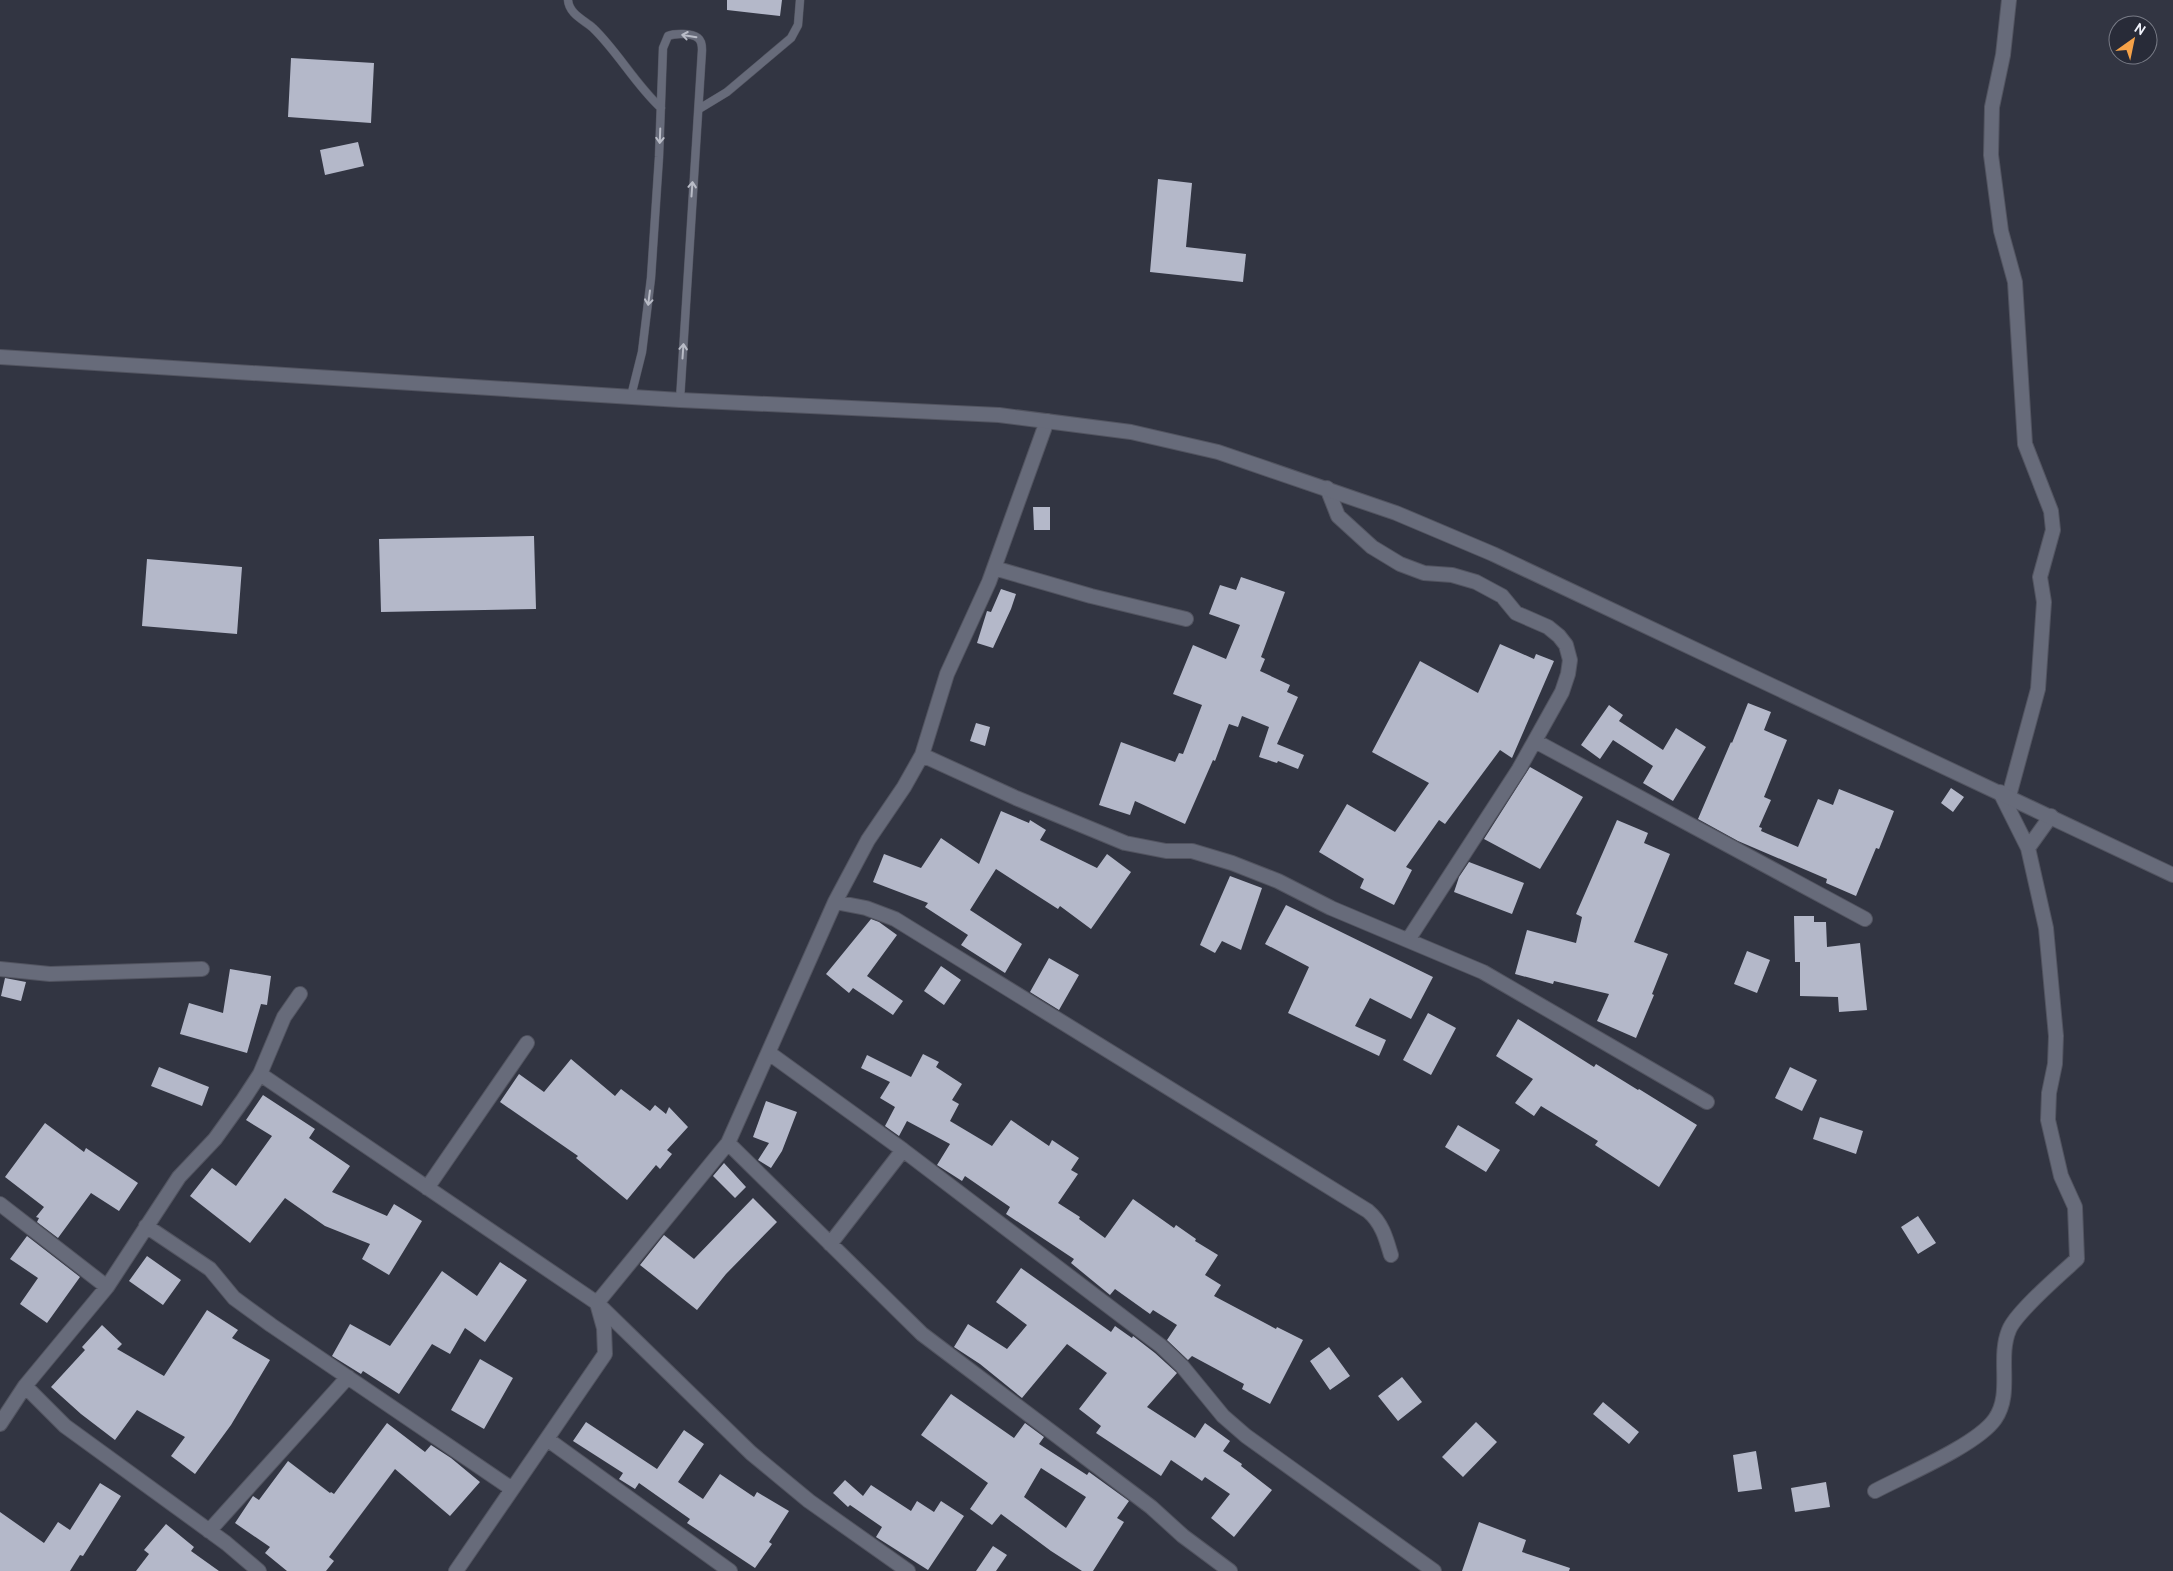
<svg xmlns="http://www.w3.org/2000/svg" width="2173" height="1571" viewBox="0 0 2173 1571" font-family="Cabin,sans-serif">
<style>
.building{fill:#b4b8c9;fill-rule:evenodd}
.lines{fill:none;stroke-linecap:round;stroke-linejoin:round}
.service-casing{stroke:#525460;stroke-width:9}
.minor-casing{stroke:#525460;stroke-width:16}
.secondary-casing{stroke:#525460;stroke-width:16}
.service{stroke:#676b7a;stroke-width:8}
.minor{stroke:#676b7a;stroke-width:14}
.secondary{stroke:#676b7a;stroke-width:14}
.oneway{stroke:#b9bcc7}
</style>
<rect width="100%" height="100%" fill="#323542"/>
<path class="building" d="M727,0H782L780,16L727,10Z
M291,58L374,63L371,123L288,117Z
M358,142L364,166L325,175L320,150Z
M1158,179L1192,183L1186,247L1246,254L1243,282L1150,272Z
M1033,507H1050V530H1034Z
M534,536L536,609L381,612L379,539Z
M147,559L242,567L237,634L142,626Z
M1241,577L1285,592L1261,657L1265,659L1260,671L1290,685L1287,692L1298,697L1277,744L1304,755L1298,769L1278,761L1277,763L1259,757L1269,727L1242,716L1238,727L1229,724L1215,761L1213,760L1185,824L1135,801L1130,815L1099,805L1121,742L1175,762L1179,753L1183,754L1202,705L1173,694L1193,645L1226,659L1240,625L1209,614L1220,585L1236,590Z
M1001,589L1016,594L1011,609L993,648L977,643L987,611L991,612Z
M1500,644L1534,659L1536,654L1554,661L1512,758L1500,750L1445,824L1439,820L1406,867L1412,870L1394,905L1360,888L1364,879L1319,852L1347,804L1395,832L1429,783L1372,752L1420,661L1478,693Z
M1748,703L1771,712L1764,730L1787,740L1764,797L1771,800L1759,827L1762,828L1761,831L1798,847L1818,799L1833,805L1839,789L1894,811L1879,849L1876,848L1856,896L1826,883L1827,879L1738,841L1698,819L1731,742L1732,743Z
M1609,705L1623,715L1619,721L1663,750L1676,728L1706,747L1673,801L1643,783L1653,766L1613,740L1600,759L1581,745Z
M976,723L990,727L985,746L970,741Z
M1530,767L1583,797L1540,869L1484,839Z
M1951,788L1964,797L1953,812L1941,803Z
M1001,811L1029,823L1030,820L1046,830L1040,840L1097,868L1107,854L1131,872L1091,929L1060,906L1058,909L996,869L970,910L1022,944L1005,973L961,945L968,935L925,907L928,903L873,882L884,854L921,868L941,838L979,864Z
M1617,820L1648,833L1644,843L1670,854L1634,942L1668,954L1652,994L1654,995L1636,1038L1597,1021L1609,994L1554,981L1553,984L1515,974L1527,930L1576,943L1582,917L1576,914Z
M1469,862L1524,883L1512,914L1454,892L1459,877Z
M1230,876L1262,888L1241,950L1222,941L1215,953L1200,945Z
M1286,905L1433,977L1411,1019L1370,998L1355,1026L1386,1040L1379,1056L1288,1013L1309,967L1265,944Z
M1794,916H1814V922H1826L1827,947L1860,943L1867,1010L1839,1012L1838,997L1800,996V962H1795Z
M871,919L879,922L897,935L867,976L903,1001L893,1015L853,988L849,993L826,974Z
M1747,951L1770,960L1757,993L1734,984Z
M1049,958L1079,975L1059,1010L1030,992Z
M941,966L961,980L944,1005L924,991Z
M230,969L271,976L267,1005L261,1004L247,1053L180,1034L189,1003L223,1013Z
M5,978L26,982L21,1001L1,996Z
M1428,1013L1456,1028L1431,1075L1403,1060Z
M1518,1019L1594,1067L1596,1064L1638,1090L1639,1089L1697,1125L1659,1187L1595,1145L1598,1141L1541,1106L1534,1116L1515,1103L1533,1079L1496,1056Z
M923,1054L939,1062L936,1067L962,1084L952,1100L959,1104L950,1121L992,1146L1011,1120L1049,1146L1052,1140L1079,1158L1071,1170L1078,1174L1058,1203L1080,1217L1079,1219L1105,1238L1133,1199L1174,1228L1176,1225L1196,1239L1195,1241L1218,1255L1205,1275L1221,1285L1214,1296L1276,1329L1277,1327L1303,1340L1270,1404L1242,1389L1244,1384L1192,1356L1188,1360L1167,1340L1177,1325L1153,1310L1150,1314L1115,1289L1110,1295L1071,1263L1074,1259L1006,1214L1010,1207L965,1176L962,1181L937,1165L950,1144L907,1121L899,1136L885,1126L895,1107L880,1098L890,1082L861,1068L867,1055L911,1077Z
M571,1059L615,1096L621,1089L650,1111L655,1105L666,1114L669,1107L688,1127L667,1150L672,1154L660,1169L656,1165L627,1200L576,1158L578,1156L500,1102L519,1074L544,1092Z
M159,1067L209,1087L202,1106L151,1086Z
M1790,1067L1817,1080L1802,1111L1775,1098Z
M263,1095L315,1129L309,1138L350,1166L332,1192L387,1216L394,1204L422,1221L389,1275L362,1259L370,1244L325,1226L285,1198L250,1243L190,1196L212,1168L236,1186L272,1136L246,1120Z
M766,1101L797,1112L782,1151L771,1168L758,1160L769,1143L753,1137Z
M1820,1117L1863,1131L1856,1154L1813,1139Z
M45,1123L84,1152L86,1148L138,1183L119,1211L91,1193L58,1238L37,1222L39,1218L36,1217L44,1207L5,1177Z
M1458,1125L1500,1150L1486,1172L1445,1147Z
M724,1163L746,1187L735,1198L713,1176Z
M753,1198L777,1222L726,1274L697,1310L640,1265L664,1235L694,1259Z
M1918,1216L1936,1243L1918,1254L1901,1227Z
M27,1236L80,1277L47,1323L20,1304L38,1278L10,1259Z
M147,1256L181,1280L163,1305L129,1281Z
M500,1262L527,1280L485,1342L465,1328L450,1354L432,1344L399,1394L363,1371L361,1374L332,1356L350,1324L390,1346L442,1271L477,1296Z
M1021,1268L1111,1332L1115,1326L1132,1338L1133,1336L1155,1353L1177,1373L1147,1407L1195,1438L1205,1423L1230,1441L1223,1451L1242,1464L1241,1466L1272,1490L1234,1537L1211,1518L1230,1494L1205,1477L1202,1481L1171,1460L1161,1476L1096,1433L1101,1426L1079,1409L1107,1373L1067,1344L1022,1398L980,1364L954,1347L968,1324L1007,1349L1027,1325L996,1302Z
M207,1310L238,1330L232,1338L270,1360L231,1425L195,1474L171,1456L185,1437L137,1410L115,1440L81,1414L51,1387L85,1350L82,1347L102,1325L122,1344L117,1349L164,1376Z
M1329,1347L1350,1376L1330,1390L1310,1361Z
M480,1359L513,1378L484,1429L451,1410Z
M1402,1377L1422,1402L1398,1421L1378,1396Z
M951,1394L1014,1438L1025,1423L1044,1437L1039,1444L1087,1475L1089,1472L1129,1501L1117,1518L1124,1522L1093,1571H1082L1051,1551L1001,1514L992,1525L970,1509L988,1483L921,1435ZM1041,1468L1086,1497L1066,1528L1024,1497Z
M1603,1402L1639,1432L1629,1444L1593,1414Z
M586,1422L657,1469L684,1430L704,1444L678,1482L703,1499L720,1474L754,1497L757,1492L789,1511L769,1542L772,1544L755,1568L687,1523L690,1519L639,1483L635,1489L619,1479L623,1473L573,1441Z
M1476,1422L1497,1442L1463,1477L1442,1457Z
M387,1423L425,1452L431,1445L451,1458L480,1482L450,1516L395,1469L329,1557L334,1561L326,1571H287L265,1553L270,1547L235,1523L253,1496L259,1500L288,1461L330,1493L331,1492L334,1494Z
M1756,1451L1762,1489L1738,1492L1733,1455Z
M845,1480L863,1496L871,1485L911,1511L917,1501L934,1512L941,1501L964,1516L928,1570L876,1537L882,1527L850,1505L848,1507L833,1493Z
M1826,1482L1830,1507L1795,1512L1791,1488Z
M100,1483L121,1496L83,1556L80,1555L70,1571H0V1512L44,1543L58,1522L70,1530Z
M1479,1522L1526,1540L1522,1552L1570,1568L1569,1571H1462Z
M166,1524L194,1547L191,1551L219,1571H136L149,1554L144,1550Z
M993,1546L1007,1555L996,1571H976Z"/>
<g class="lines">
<defs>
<path id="service" d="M568,0C569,14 584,20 593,28C618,52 635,84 661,108
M699,109L727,92L791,38L798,25L800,0
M631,396L642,352L651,278L659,157L663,48L668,36C675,33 692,33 698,38C702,41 702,46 702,50L680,400"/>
<path id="minor" d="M1047,421L989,582L947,674L922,755L904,787L868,840L835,902L728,1143L922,1334L1151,1507L1183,1536L1230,1571
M1327,488L1338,516L1372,547L1400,564L1424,573L1452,575L1476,582L1502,596L1516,613L1548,627L1559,636L1566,645L1570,660L1568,674L1562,692L1519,769L1408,940
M994,568L1091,596L1186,619
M1535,741L1865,919
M922,755L1016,798L1125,843L1166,851H1192L1232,863L1278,881L1331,908L1483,972L1707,1102
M2009,796L2038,689L2044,602L2040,577L2053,530L2051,511L2025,444L2015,282L2001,231L1991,155L1992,107L2003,55L2009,0
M2028,848L2051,816
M835,902L866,908L895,919L1368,1211C1382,1223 1386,1238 1391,1255
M0,969L50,974L202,969
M769,1053L903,1150L1161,1346L1182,1366L1223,1416L1246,1436L1434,1571
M260,1074L597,1303L751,1453L809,1501L908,1571
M427,1188L527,1043
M0,1204L107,1287
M146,1226L210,1269L234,1298L271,1325L512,1489
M830,1244L903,1150
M25,1386L65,1426L226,1543L259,1571
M0,1424L25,1386L107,1287L179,1177L215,1139L243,1100L260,1074L284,1017L300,994
M547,1439L730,1571
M1875,1491C1905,1475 1977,1445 1995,1419C2013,1393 1997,1359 2009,1330C2016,1312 2061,1274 2077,1259L2075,1207L2061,1176L2048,1120L2049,1093L2055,1064L2056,1036L2046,928L2028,848L2000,792
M209,1531L348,1377
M456,1571L605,1354L604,1328L597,1303L728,1143"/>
<path id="secondary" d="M0,357L680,400L999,415L1131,432L1218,452L1396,513L1493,554L2173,875"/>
</defs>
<use href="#service" class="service-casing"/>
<use href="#minor" class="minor-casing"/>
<use href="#secondary" class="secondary-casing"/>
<use href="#service" class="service"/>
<use href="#minor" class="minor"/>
<use href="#secondary" class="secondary"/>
</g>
<defs><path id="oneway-shaft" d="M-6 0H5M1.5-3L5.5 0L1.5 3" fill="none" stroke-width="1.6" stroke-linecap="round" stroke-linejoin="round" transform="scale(1.25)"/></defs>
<g class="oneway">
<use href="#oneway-shaft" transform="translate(689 36) rotate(-171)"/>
<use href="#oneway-shaft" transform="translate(660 136) rotate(92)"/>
<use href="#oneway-shaft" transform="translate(692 189) rotate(-86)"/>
<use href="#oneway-shaft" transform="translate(649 298) rotate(97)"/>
<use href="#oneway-shaft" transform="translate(683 351) rotate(-86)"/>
</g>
<g transform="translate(2133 40) rotate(33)"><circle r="24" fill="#282b38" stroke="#787b86"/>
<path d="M0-4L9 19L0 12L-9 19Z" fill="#f6a248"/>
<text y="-8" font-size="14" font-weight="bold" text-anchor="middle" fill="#f0f2fb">N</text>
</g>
</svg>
